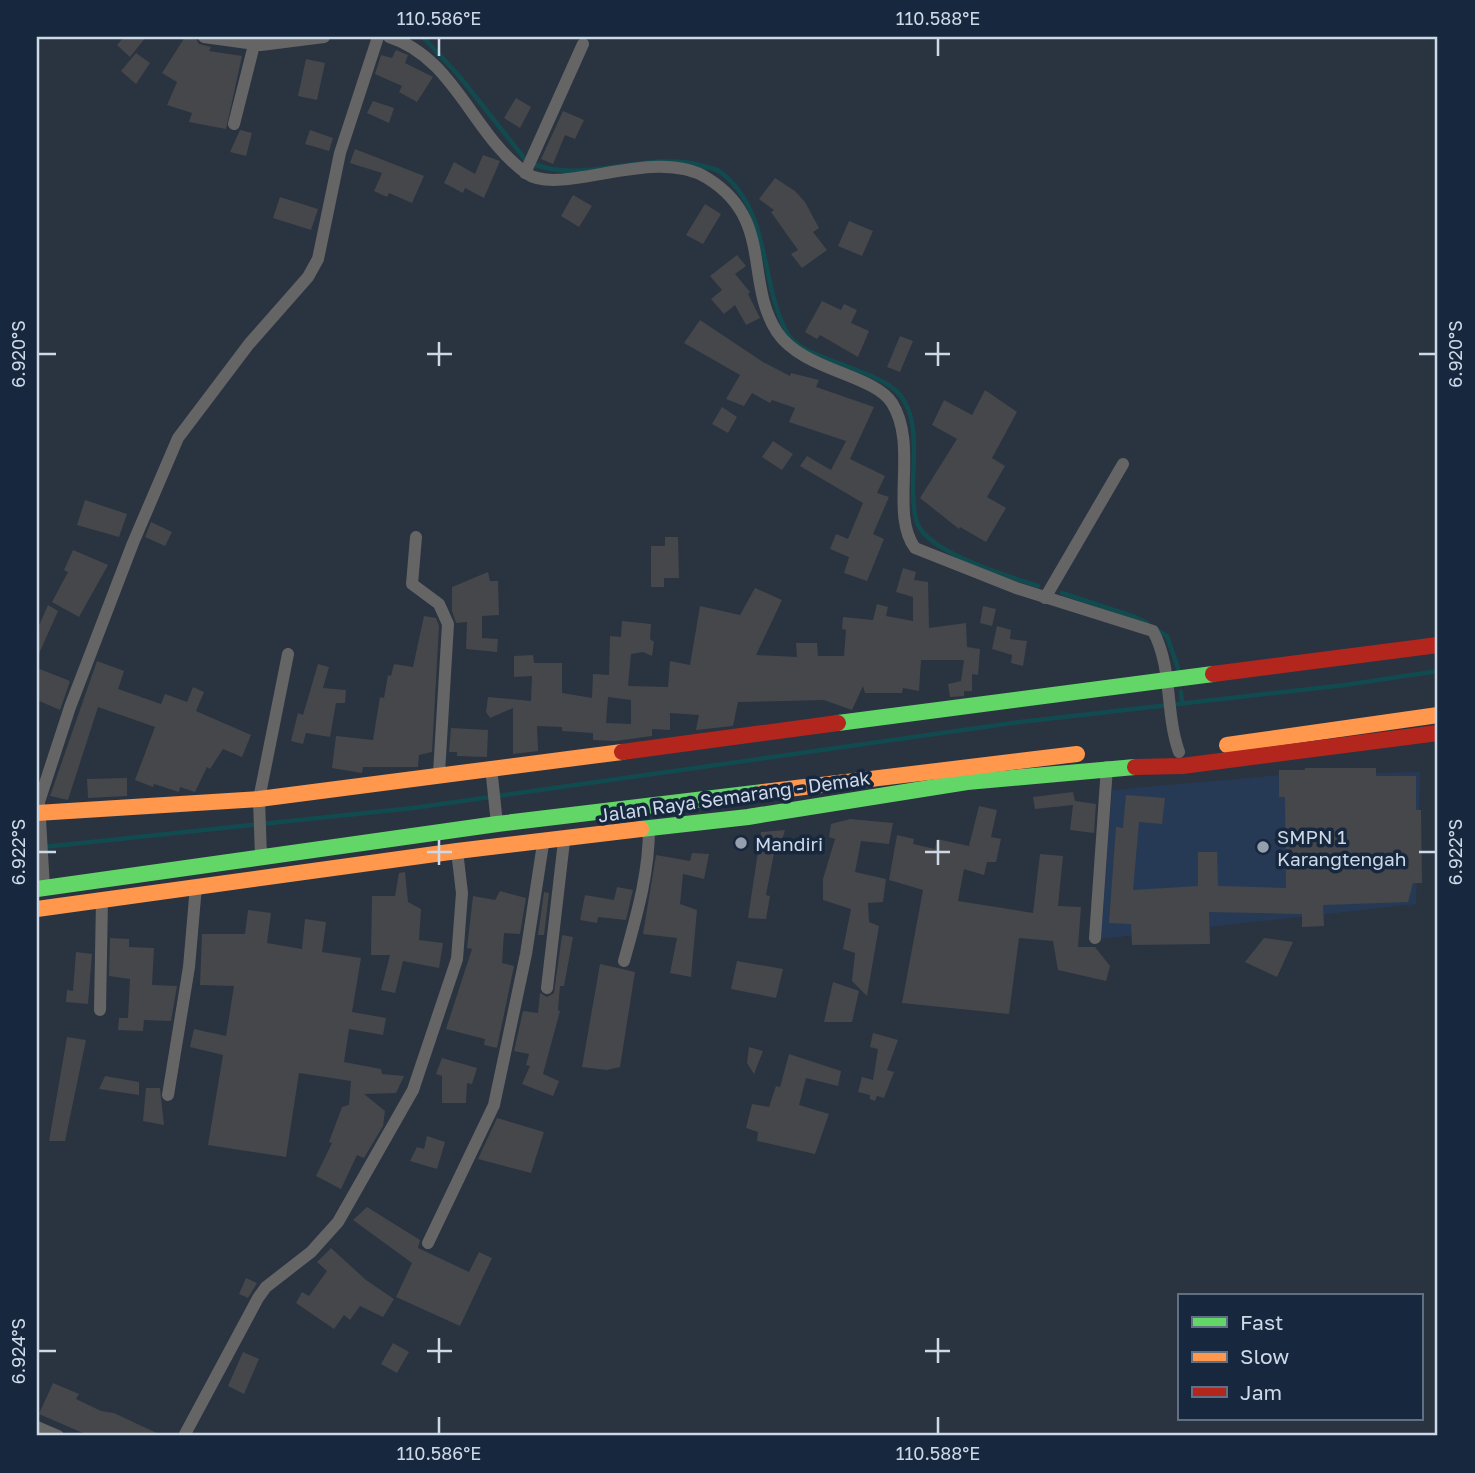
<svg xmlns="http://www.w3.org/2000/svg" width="1475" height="1473" viewBox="0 0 1475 1473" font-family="'Golos Text',sans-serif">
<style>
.built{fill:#273a55}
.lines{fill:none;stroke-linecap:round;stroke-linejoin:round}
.stream{stroke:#114b4f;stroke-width:4.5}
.building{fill:#46474a;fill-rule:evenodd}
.street{stroke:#666566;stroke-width:12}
.fast{stroke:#63d668;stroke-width:16}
.slow{stroke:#ff974d;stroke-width:16}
.jam{stroke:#b3261e;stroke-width:16}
.ticks{fill:none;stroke:#ced9e8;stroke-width:2.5}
.poi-dot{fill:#959fad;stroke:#17283e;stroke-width:2.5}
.labels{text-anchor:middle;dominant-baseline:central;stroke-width:7;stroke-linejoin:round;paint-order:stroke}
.street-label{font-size:19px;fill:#ced9e8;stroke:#17283e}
.poi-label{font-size:19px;fill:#ced9e8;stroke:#17283e;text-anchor:start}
.neatline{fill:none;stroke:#ced9e8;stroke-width:2.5}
.ticks-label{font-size:18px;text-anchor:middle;fill:#ced9e8}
</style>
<rect width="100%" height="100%" fill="#2a3340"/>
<path class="built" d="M1420,772L1416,904L1101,939L1112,790L1280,775Z"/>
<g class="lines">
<path class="stream" d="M423,37L460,77L525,159
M536,165C588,183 645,151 699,165C705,167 714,168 719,171C772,210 759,281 787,333C801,360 879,368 901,396C914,414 914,435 914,457C913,474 911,510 918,525C932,554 1008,576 1038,586
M1062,593L1135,617L1147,623
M1157,630L1167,636L1179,671
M1181,692L1182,704
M44,847L413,808L1020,722L1345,685L1438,671"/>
</g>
<path class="building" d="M124,37H146L130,57L117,45Z
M185,37H195L199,44L211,47L209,51L242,56L226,129L189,122L192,113L167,105L177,82L162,73Z
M396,50L408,55L405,63L433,77L417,102L399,92L402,86L375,74L381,55L392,58Z
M136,53L150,63L136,84L121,71Z
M306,59L325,63L317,100L298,96Z
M516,98L531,107L520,128L504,118Z
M373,101L394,108L389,123L367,113Z
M563,111L584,120L575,139L565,135L553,164L541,159Z
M240,130L252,133L246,156L230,152Z
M310,130L333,138L329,151L305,144Z
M355,149L424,176L412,203L389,193L387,197L374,191L382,173L350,163Z
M483,155L500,161L484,198L465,188L463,193L444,183L454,162L475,174Z
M775,178L795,191L805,202L819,228L813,232L827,250L802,268L791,254L798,250L771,212L774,210L759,199Z
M573,195L592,206L579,227L561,216Z
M280,197L318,209L311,230L273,218Z
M705,204L721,214L703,244L686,235Z
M849,221L873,231L862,256L838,246Z
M737,255L746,266L735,274L750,292L748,294L760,318L746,325L735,305L724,314L711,299L722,290L710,276Z
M822,301L841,310L844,304L857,310L851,323L869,331L858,357L820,335L817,339L805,332Z
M700,320L763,362L790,376L791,373L819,380L816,387L874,407L850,459L885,476L877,493L889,497L873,534L884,539L867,581L844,573L849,557L830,549L836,534L848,539L863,503L800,466L807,456L831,470L846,441L789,422L795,408L772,400L770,403L752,393L744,406L726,399L740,375L684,343Z
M900,336L913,341L900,372L887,367Z
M985,390L1017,412L992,458L1005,466L987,497L1006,508L986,542L960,527L959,529L920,498L957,439L932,425L944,400L972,415Z
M722,407L737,417L728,433L712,424Z
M773,441L793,454L782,470L762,457Z
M85,500L127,514L119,537L77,525Z
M151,522L172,532L165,546L145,537Z
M665,537H678L679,578H664V587H651V546H665Z
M73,550L108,565L79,617L52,602L68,572L64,570Z
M903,568L916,572L914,580L928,582L929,628L966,623L967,647L980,649L978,675L972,674V691H964V696L950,697L948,684L961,681L964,660H921L919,691L903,688L902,693H865L863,686L852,710L824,700L738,702L733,726L696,730L699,715L670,713V730L652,729V736L615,741L593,740V733L562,731V727L537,726L538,751L513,754V708L490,718L486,712L488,697L531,701L532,676L514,677V656L533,655L534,663H562V693L592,698L593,674L609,675L610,636L621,637L622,621L651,624L650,639L654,642L652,656L643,652L631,654L628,686L668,687L670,661L690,665L700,606L740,615L755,588L782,600L756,655L797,657L796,643H817L818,656H844L846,630L842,629L843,617L873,620L877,604L888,607L886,616L913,621V597L896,592ZM608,697L631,700V724L606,723Z
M488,572L490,581H498L499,615L482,616V638L498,639L497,652L466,649L467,622L456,623L452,611V587Z
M48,605L58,611L37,658V630Z
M983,606L996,609L992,626L980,623Z
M424,616L436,618L439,626L432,752L419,755L418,767H363L362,773L332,768L336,736L373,740L380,697L384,698L388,675L391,676L394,664L413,667Z
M997,626L1011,630L1010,639L1027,641L1023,666L1011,663L1012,655L992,649Z
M97,661L124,671L118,689L161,704L165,694L187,702L193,687L204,692L196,711L251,735L242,757L223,749L210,769L207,767L195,792L180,787L179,792L154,784L153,787L135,780L155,727L98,707L68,800L50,796Z
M318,664L329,667L323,688L346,690L345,703H336L330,737L306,733L303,744L291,741L298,713L303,715Z
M37,668L70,681L60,710L37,700Z
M451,728L488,730L487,757L457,756V752H449Z
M1305,768H1376V776H1416V810H1421L1422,883H1413L1408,902L1323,905L1324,926L1302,927V914L1209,912L1210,944L1132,945L1131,924L1109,923L1116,827L1123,828L1126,795L1165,798L1162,824L1139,822L1133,890L1198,886V852H1217L1218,886L1286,888L1285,797H1279V770H1305Z
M127,778V796L88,798L87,779Z
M1073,792L1075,801L1096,804L1094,833L1070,830L1073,805L1035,809L1033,797Z
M979,806L997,810L991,837L1001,839L996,862H987L984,875L964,869L958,901L1033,913L1040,854L1063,856L1058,906L1081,907L1078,947H1095L1110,966L1106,981L1058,970L1053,941L1019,938L1009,1014L902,1003L923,890L889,880L897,835L914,839L913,844L935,849L937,839L969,846Z
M850,819L893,823L889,844L861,841L855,872L886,879L883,902L868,903L869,922L879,926L867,996L852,981L855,953L843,949L851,909L823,900V879L835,839L829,837L831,824Z
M785,830L778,854L774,853L766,895L770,896L766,919L748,918L761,832Z
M692,853L709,854L704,879L683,874L680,904L697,910L691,977L670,973L677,938L643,934L656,855L690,861Z
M405,872L408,902L421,909L419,940L443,943L439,968L403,961L395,993L381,990L390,955H371L372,896H395L399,873Z
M617,887L633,890L626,920L598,917L597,923L580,920L585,895L614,900Z
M500,891L526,898L520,934L504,933L502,963L514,966L497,1048L484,1045L485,1039L446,1029L472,949L467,948L473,896L495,900Z
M544,892L549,893L544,935H538Z
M248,910L271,913L267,943L302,949L305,919L326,922L322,952L361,958L352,1012L386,1018L383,1035L349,1029L344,1062L381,1069L382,1074L404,1076L396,1093L364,1094L385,1111L383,1126L364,1158L357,1155L341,1189L316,1176L332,1143L329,1142L342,1107L349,1105L351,1081L299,1073L286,1157L208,1145L223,1055L190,1047L194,1029L226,1036L234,986L200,985L202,934H245Z
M562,935L573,937L564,986H560L558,1010L560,1011L543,1074L559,1081L553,1096L522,1084L530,1066L526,1065L529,1054L514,1051L523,1011L538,1013L540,993L547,997L554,993Z
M110,938L129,939V947L154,948L152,985L177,986L171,1021L144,1020L143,1031L118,1030L119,1018H128L130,979L109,976Z
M1264,938L1293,942L1277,977L1245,962Z
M76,952L92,954L88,1004L66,1002L67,990L73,991Z
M737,961L783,969L776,998L731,989Z
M600,964L635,972L620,1067L607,1070L582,1067Z
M833,982L859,991L852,1022H824Z
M873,1033L898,1040L887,1070L894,1072L884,1098L877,1096L875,1101L870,1099V1095L858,1092L862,1077L873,1080L878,1049L870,1047Z
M67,1037L86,1040L65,1141H49Z
M749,1047L763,1051L754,1074L747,1063Z
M789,1054L841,1071L838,1086L806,1078L799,1105L829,1114L815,1154L757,1141L758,1132L746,1128L752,1104L769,1107L776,1086L780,1087Z
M442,1058L477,1068L472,1084L467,1083L466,1103H442V1076L436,1074Z
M105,1076L139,1082V1095L99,1089Z
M146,1088H160L164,1125L143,1121Z
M497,1118L544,1132L531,1173L478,1159Z
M427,1136L445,1142L437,1169L410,1161L417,1147L424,1149Z
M367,1207L420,1240L418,1248L469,1272L479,1252L492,1258L460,1326L396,1297L412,1263L353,1220Z
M331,1248L366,1280L394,1299L383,1317L360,1306L350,1320L344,1315L334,1329L296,1303L302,1292L309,1296L327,1271L317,1262Z
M246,1278L257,1283L248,1298L239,1294Z
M393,1343L409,1352L397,1373L381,1364Z
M243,1352L259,1359L244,1394L228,1386Z
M53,1383L79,1394L76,1399L101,1411L114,1413L163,1436H90L39,1414Z"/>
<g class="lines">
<path class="street" d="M204,37L261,45L324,37
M389,37C454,57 473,135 526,173C560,198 654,145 707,178C774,219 744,281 777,332C803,371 874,374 892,403C919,446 889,513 915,548L1016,588L1153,631C1173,668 1165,713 1179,752
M234,124L254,45
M525,173L583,44
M416,537L412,584L439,604L448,624L439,773
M1045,598L1123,464
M491,767L497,824
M261,857L259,799L288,654
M44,888L39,802L70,707L133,543L178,438L249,344L308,277L318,259L340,153L378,37
M1095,938L1107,767
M624,961C636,917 649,875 649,828
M547,988L564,841
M100,1010L102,899
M168,1095L189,967L196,886
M428,1243L494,1105L526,954L543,844
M37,1427L58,1436
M184,1436L258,1298L266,1287L311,1252L338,1222L413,1090L457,959L462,893L457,851"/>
<path class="fast" d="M838,723L1213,674
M641,829L748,817L967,782L1135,767
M37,889L497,824L763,792"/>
<path class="slow" d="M1227,745L1438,715
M763,792L1077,754
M37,813L259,799L622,752
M37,909L457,851L641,829"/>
<path class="jam" d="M1213,674L1438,645
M622,752L838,723
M1135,767L1182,766L1438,733"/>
</g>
<path class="ticks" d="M439,38V56M938,38V56M439,342V366M938,342V366M38,354H56M427,354H452M925,354H950M1419,354H1436M439,840V865M938,840V865M38,852H56M427,852H452M925,852H950M1419,852H1436M439,1338V1363M938,1338V1363M38,1351H56M427,1351H452M925,1351H950M439,1417V1434M938,1417V1434"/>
<g class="poi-dot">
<circle cx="741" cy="843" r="7"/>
<circle cx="1263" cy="847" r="7"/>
</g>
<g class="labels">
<g class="street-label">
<text transform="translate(734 796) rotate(-8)">Jalan Raya Semarang - Demak</text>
</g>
<g class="poi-label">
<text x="1277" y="836">SMPN 1<tspan x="1277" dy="22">Karangtengah</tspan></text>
<text x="755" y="843">Mandiri</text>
</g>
</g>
<rect width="1475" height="1473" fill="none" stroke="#17283e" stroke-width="77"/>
<rect x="1178" y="1294" width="245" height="126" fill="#17283e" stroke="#606f82" stroke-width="2"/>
<rect x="1192" y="1317" width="35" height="10" fill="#63d668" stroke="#606f82" stroke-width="2"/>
<text x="1240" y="1330" font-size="21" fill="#ced9e8">Fast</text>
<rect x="1192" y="1352" width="35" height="10" fill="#ff974d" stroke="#606f82" stroke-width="2"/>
<text x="1240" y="1364" font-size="21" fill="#ced9e8">Slow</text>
<rect x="1192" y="1387" width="35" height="10" fill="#b3261e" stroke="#606f82" stroke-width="2"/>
<text x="1240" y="1400" font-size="21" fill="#ced9e8">Jam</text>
<rect x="38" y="38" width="1398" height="1396" class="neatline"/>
<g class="ticks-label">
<text x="439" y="25">110.586°E</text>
<text x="938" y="25">110.588°E</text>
<text transform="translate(19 354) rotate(-90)" y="6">6.920°S</text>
<text transform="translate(1456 354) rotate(-90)" y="6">6.920°S</text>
<text transform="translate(19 852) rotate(-90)" y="6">6.922°S</text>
<text transform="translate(1456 852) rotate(-90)" y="6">6.922°S</text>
<text transform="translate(19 1351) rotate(-90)" y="6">6.924°S</text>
<text x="439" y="1460">110.586°E</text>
<text x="938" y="1460">110.588°E</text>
</g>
</svg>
